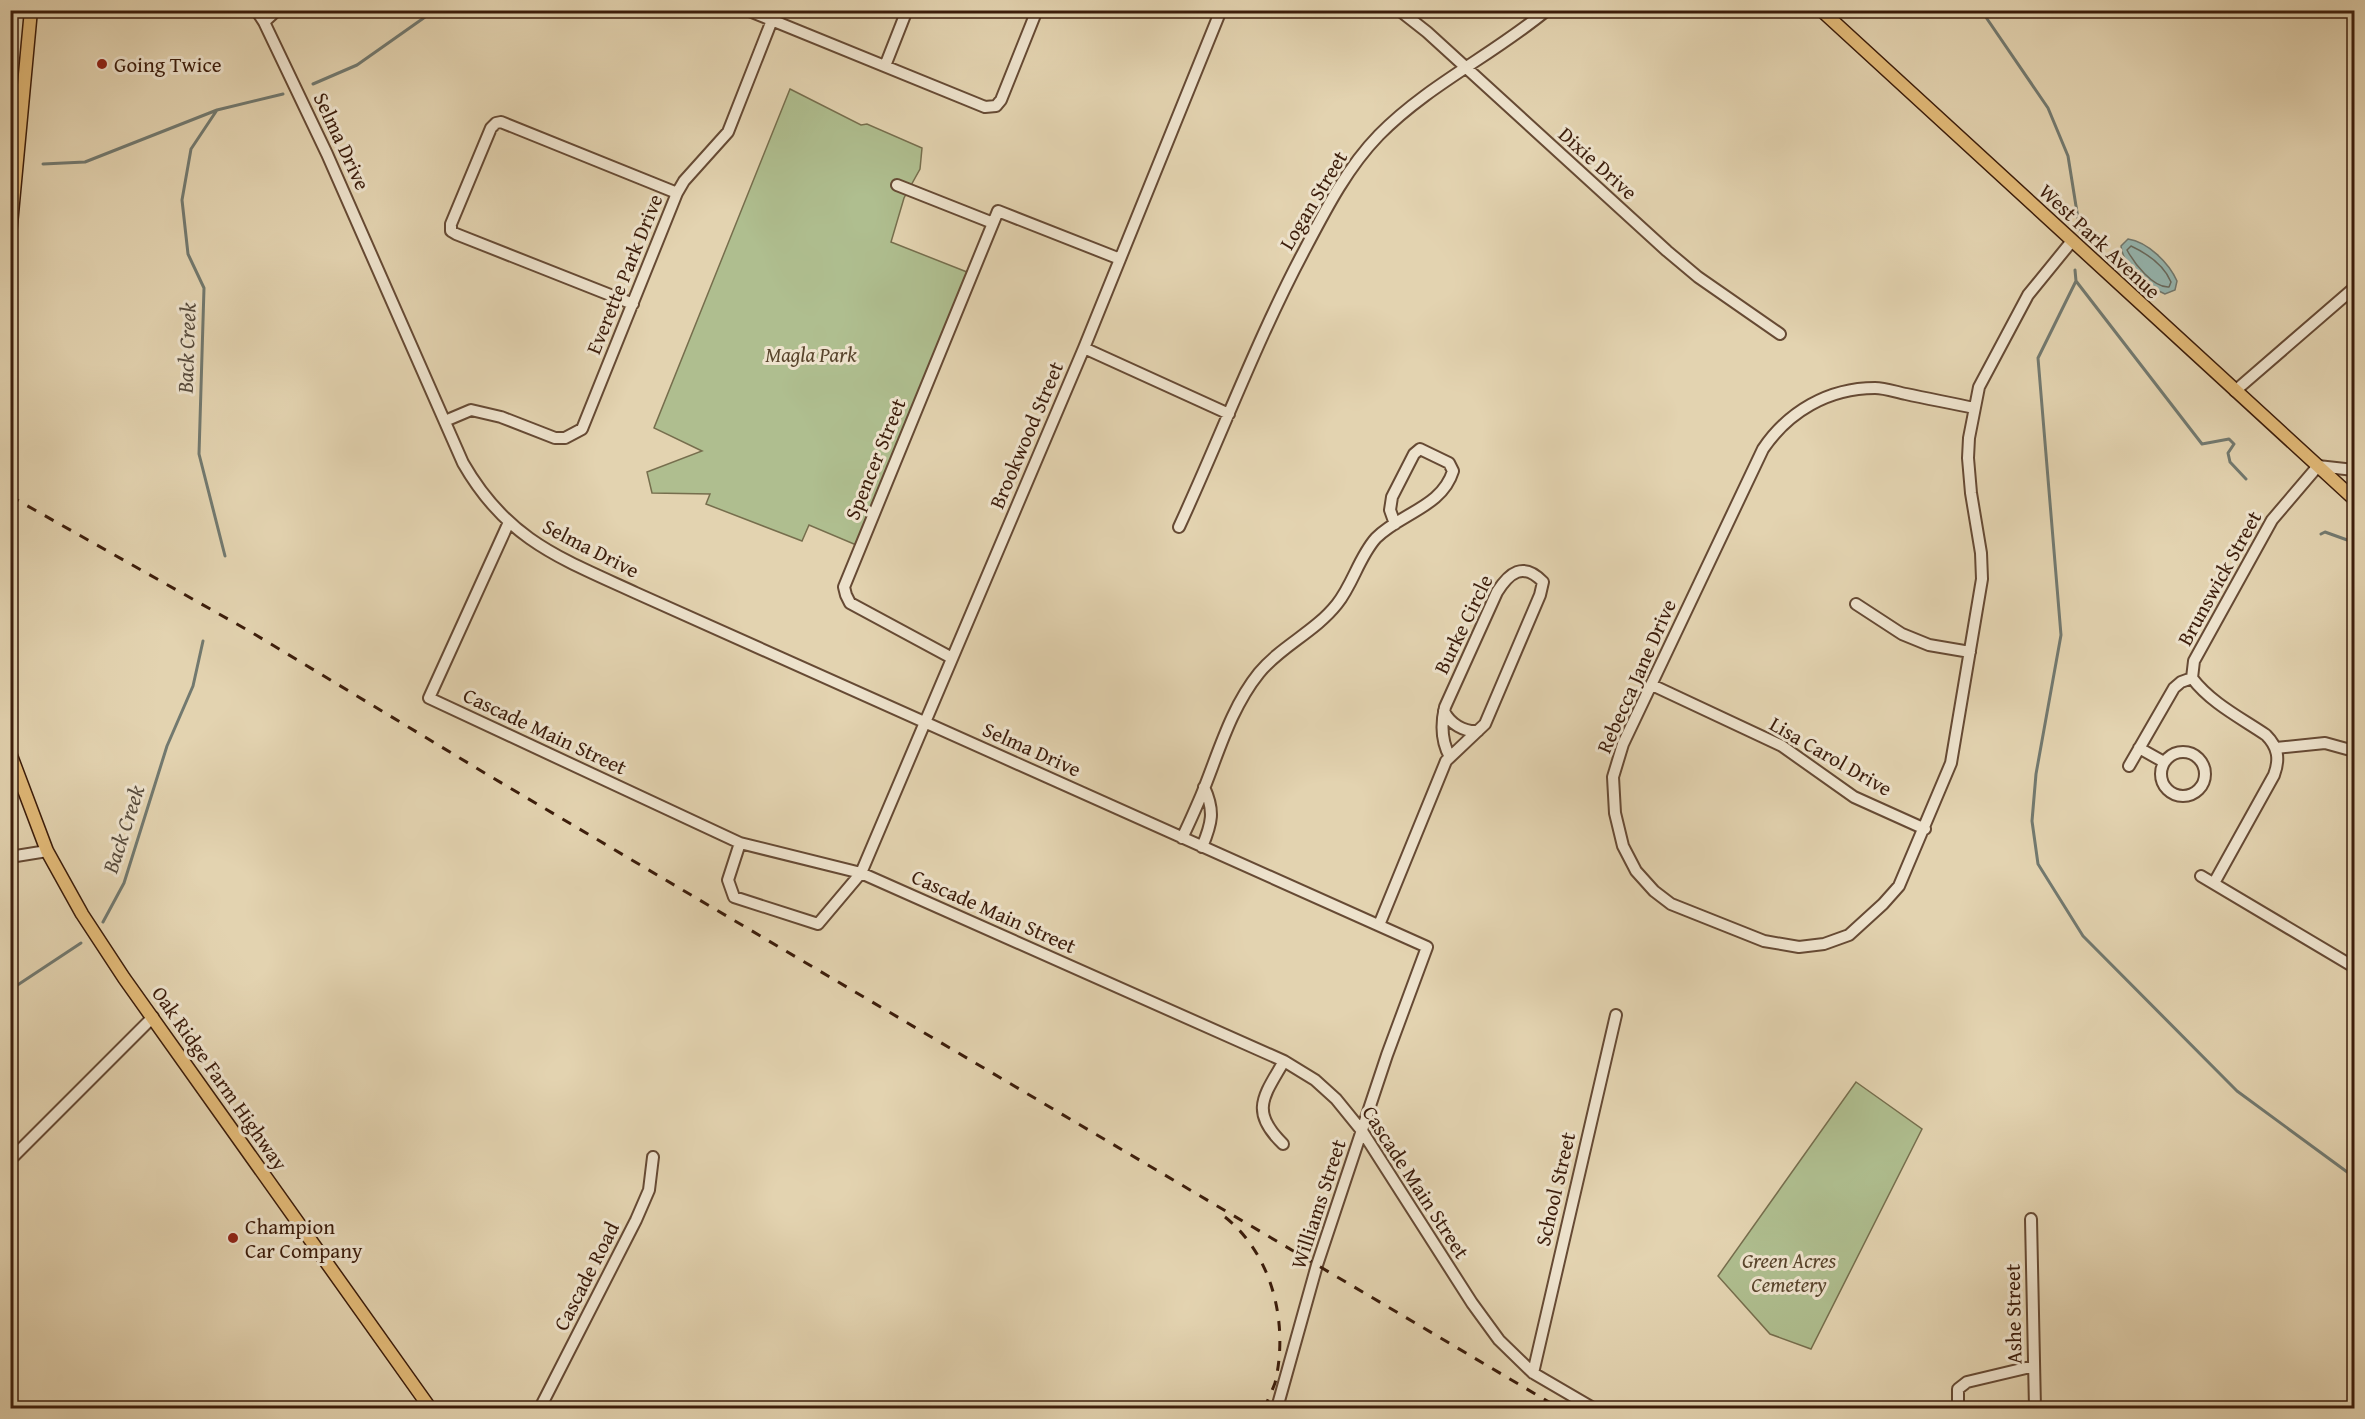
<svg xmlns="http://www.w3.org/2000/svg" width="2365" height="1419" viewBox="0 0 2365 1419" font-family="'Gentium Book Plus',serif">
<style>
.green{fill:#afbe8f;stroke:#766e4d;stroke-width:1.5}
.water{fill:#96b7b1;stroke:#72796f;stroke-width:1.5}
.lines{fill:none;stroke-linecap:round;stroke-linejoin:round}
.shore{stroke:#696a5e;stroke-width:1.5}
.stream{stroke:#72796f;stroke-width:3}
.minor-casing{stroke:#664a34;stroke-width:14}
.major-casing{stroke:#3c1d0b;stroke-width:15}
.minor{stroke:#ede2cc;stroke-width:10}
.major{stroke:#e2ba78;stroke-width:12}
.rail{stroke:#3c1d0b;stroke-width:3;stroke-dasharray:10 10;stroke-linecap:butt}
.poi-dot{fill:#8f2418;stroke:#ede2cc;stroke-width:2}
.labels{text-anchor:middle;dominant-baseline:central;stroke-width:6;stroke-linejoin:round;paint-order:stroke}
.poi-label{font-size:21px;fill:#3c1d0b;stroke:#ede2cc;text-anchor:start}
.street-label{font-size:21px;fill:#3c1d0b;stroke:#ede2cc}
.park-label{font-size:21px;font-style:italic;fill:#59452c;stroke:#ede2cc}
.water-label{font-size:22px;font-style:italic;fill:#574b3d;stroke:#ede2cc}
</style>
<rect width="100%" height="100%" fill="#e3d3b0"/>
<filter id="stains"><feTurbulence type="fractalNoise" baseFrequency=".00333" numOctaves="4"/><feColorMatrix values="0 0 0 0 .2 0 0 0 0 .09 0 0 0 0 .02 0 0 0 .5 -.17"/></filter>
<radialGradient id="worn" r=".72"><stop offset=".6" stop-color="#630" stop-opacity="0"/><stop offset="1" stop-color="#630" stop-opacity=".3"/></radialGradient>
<path class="green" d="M790,89L861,125L867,124L922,148L920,169L904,198L891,242L972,274L861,547L809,525L802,541L706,504L710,494L652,493L647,472L702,451L654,428Z
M1856,1082L1922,1129L1811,1349L1770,1334L1718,1276Z"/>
<path class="water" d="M2128,239C2148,242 2169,263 2177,281L2175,290L2165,294C2148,287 2123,266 2121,246Z"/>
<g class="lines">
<path class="shore" d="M2131,246C2146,253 2164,265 2171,282L2169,287C2153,288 2134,263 2127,250Z"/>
<path class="stream" d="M1981,10L2048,108L2068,156L2080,231
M313,84L357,65L435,10
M43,164L85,162L217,110
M2075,270L2076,281L2038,358L2061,635L2036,774L2032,821L2038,864L2083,936L2237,1091L2354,1177
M2076,281L2202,444L2229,439L2234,444L2228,453L2230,462L2246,479
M2321,534L2325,532L2350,541L2354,546
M225,556L199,454L204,288L188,254L182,200L191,149L217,110L283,94
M103,922L124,883L167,746L193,686L203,641
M10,990L81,943"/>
<defs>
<path id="minor" d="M256,10L264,22L327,154L463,463C507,540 560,558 636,593L1427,947L1387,1055L1317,1265L1277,1408
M747,10L985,107L996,106L1001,100L1037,10
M1399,10L1427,32L1667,251L1698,277L1780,334
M264,22L277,10
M885,66L907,10
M897,185L993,223
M633,304L456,234L451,231V224L491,128L496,123L501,122L677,193
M1084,348L1229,414
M2235,391L2354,288
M1974,408C1951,403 1929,399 1906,394C1896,392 1885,388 1875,388C1828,388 1788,412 1763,449L1623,744L1613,777L1615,813L1623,846L1636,871L1654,891L1671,904L1764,941L1799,947L1824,944L1849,935L1883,904L1899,886L1951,763L1982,579L1981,553L1971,493L1968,458L1969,438L1979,387L2028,295L2072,241
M445,421L471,410L501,417L555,438H565L582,429L677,193L684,181L728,132L776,10
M509,522L429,698L740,843L861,873L1284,1061L1315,1080L1336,1099L1362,1131L1472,1303L1499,1340L1533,1373L1593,1408
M1179,527C1222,434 1257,339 1305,249C1326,209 1347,168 1379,135C1428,85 1493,55 1547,10
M1856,604L1902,634L1929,645L1970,652
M952,658L850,603L846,595L844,587L998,211L1120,259
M1652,685L1782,746L1854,797L1925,829
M1444,711C1450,724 1464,732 1478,731
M2139,748L2164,762
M2276,748L2325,743L2354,751
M2161 774a22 22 0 1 1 44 0a22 22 0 1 1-44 0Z
M2129,766L2174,688L2181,682L2192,678
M1182,838C1189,824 1195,810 1201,796C1218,755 1230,709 1259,673C1281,646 1315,632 1337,604C1353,584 1359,557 1376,538C1401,513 1442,507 1453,471L1449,463L1420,449L1414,454L1392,497L1390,510L1395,524
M740,843L728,880L734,897L818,924L861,873L1084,348L1221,10
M1202,847C1212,823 1215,811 1204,787
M10,857L47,851
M2201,876L2354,967
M2214,883L2274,775C2280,759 2278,747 2266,735C2241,718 2211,703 2192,678L2194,661L2272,520L2318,466L2354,470
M1379,925L1446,761L1485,724L1540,595L1543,582C1523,561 1509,573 1497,592L1445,707C1441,724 1441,741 1450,757
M1283,1144C1249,1111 1264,1096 1284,1061
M10,1160L153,1017
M2031,1219L2035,1408
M1533,1373L1616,1015
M540,1408L636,1220L649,1190L653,1157
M1958,1408V1389L1967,1382L2034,1366"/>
<path id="major" d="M1821,10L2354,499
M10,235L31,10
M10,753L47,851L82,914L124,978L430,1408"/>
</defs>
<use href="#minor" class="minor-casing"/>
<use href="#major" class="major-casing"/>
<use href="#minor" class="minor"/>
<use href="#major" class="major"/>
<path class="rail" d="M10,496L251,632L483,772L1559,1408
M1225,1217C1273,1255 1289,1325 1275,1383C1272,1391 1268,1400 1264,1408"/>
</g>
<g class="poi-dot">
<circle cx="102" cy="64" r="6"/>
<circle cx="233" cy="1238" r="6"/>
</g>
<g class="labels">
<g class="poi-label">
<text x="114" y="64">Going Twice</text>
<text x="245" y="1226">Champion<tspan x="245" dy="24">Car Company</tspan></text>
</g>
<g class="street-label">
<text transform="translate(342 141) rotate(65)">Selma Drive</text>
<text transform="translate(1598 163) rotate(42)">Dixie Drive</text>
<text transform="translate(1313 200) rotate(-59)">Logan Street</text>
<text transform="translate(2100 241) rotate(43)">West Park Avenue</text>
<text transform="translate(624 274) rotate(-68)">Everette Park Drive</text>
<text transform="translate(1026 435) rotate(-67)">Brookwood Street</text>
<text transform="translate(875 459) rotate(-68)">Spencer Street</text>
<text transform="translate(591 548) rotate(27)">Selma Drive</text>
<text transform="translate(2219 578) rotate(-61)">Brunswick Street</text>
<text transform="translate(1463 624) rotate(-64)">Burke Circle</text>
<text transform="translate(1636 676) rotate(-66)">Rebecca Jane Drive</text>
<text transform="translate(545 731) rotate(25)">Cascade Main Street</text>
<text transform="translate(1032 749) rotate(24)">Selma Drive</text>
<text transform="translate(1831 756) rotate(30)">Lisa Carol Drive</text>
<text transform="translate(994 911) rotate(24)">Cascade Main Street</text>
<text transform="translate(220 1078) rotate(55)">Oak Ridge Farm Highway</text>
<text transform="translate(1416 1182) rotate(57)">Cascade Main Street</text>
<text transform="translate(1555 1189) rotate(-77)">School Street</text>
<text transform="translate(1318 1204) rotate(-72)">Williams Street</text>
<text transform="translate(586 1276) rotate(-63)">Cascade Road</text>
<text transform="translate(2013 1314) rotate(-91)">Ashe Street</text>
</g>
<g class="park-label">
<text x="811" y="354">Magla Park</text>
<text x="1789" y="1260">Green Acres<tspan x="1789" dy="24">Cemetery</tspan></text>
</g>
<g class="water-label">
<text transform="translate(186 348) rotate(-88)">Back Creek</text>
<text transform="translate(123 829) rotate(-72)">Back Creek</text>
</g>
</g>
<rect width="2365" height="1419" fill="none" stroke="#e3d3b0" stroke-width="36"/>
<rect x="12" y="12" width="2341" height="1395" fill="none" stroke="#3c1d0b" stroke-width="3"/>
<rect x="18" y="18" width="2329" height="1383" fill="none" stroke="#3c1d0b" stroke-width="1.5"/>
<rect width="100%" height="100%" filter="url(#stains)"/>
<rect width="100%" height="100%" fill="url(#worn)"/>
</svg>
